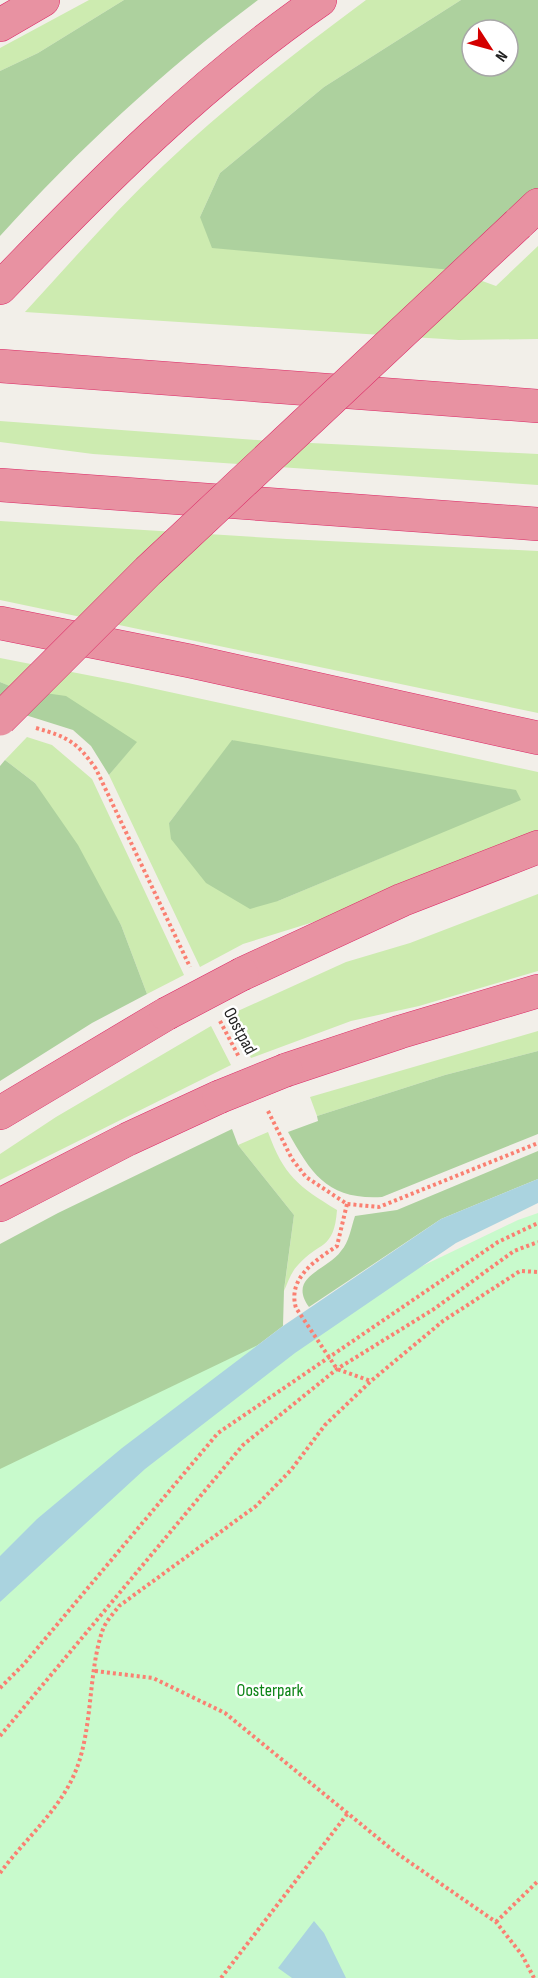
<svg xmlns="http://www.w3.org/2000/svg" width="538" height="1978" viewBox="0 0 538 1978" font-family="'Sofia Sans Condensed',sans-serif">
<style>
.grass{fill:#cdebb0;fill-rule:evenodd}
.forest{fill:#add19e;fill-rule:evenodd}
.park{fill:#c8facc}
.water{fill:#aad3df}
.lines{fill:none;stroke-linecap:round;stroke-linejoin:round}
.highway-casing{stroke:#dc2a67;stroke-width:34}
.path{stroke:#fa8072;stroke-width:4;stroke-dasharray:3 3;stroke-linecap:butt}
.highway{stroke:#e892a2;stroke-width:33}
.highway-bridge-casing{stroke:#dc2a67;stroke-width:34;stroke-linecap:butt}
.highway-bridge{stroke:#e892a2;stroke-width:33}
.labels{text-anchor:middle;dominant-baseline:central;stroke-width:5;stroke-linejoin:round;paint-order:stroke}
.street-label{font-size:18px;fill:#222;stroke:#fff}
.park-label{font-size:18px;fill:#0c8416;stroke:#fff}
</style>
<rect width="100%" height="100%" fill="#f2efe9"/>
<path class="grass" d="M89,0H124L38,53L0,71V48Z
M366,0H461L324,87L220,173L200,217L452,270L496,286L538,246V339L459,340L25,312C71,262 115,211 164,165C227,105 296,52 366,0Z
M0,421L270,441L538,454V485L93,454L0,442Z
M0,521L287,539L538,551V713L0,600Z
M0,658L128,683L538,772V833L320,920L243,944L200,967L109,775L136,742L0,682ZM233,740L402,849L278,901L169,823Z
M27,737L52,745L92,779L184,975L147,994L121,925L35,783L5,760Z
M538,894V971L419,1006L351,1021L251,1058L229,1015L346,962L410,943Z
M211,1026L231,1065L0,1180V1154L56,1117Z
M538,1031V1051L445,1075L317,1116L310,1097Z
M268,1132C284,1176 298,1186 337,1210C334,1251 319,1241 298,1265C291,1272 288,1282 284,1291L294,1215L238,1145Z"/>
<path class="forest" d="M124,0H258C164,70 79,149 0,236V71L38,53Z
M461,0H538V190L452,270L212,248L200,217L220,173L324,87ZM472,30H508V66H472Z
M0,682L17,689L66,696L137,742L109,775L91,746L73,730L0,707Z
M232,740L516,790L521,800L278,901L250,909L206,883L171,839L169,823Z
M5,760L35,783L78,845L121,925L147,994L92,1023L0,1081V766Z
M538,1051V1134L382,1197C328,1200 312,1175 288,1132L318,1121L317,1116L445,1075Z
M232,1129L238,1145L294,1215L284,1290L283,1326L122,1448L0,1556V1244L58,1213Z
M538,1151V1179L441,1219L309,1307C287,1276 327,1271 341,1251C349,1242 351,1228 355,1216L397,1210Z"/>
<path class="park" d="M538,1213V1978H0V1469L518,1220Z"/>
<path class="water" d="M538,1179V1203L456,1243L295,1353L145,1469L0,1602V1556L37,1519L122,1448L283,1326L441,1219Z
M314,1921L324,1933L346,1978H292L278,1968Z"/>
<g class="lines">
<defs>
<path id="highway" d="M0,25L43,0
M518,224L538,205
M0,288C100,184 201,82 320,0
M0,366L538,406
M0,485L538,524
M0,623L190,661L538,738
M242,974L402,900L538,847
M286,1070L400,1032L538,991
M0,1113L166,1014
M0,1205L128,1139L219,1097"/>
</defs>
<use href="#highway" class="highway-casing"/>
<path class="path" d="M36,728C68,737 77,742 96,769L190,967
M220,1021L239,1057
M268,1111L292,1159L306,1177L347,1204L379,1207L538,1143
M347,1204L337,1246C316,1260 287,1278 296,1308L337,1369L371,1381
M95,1671L153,1678L225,1713L395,1852L496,1922L522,1955L534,1978
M0,1688L24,1664L218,1433L498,1242L538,1223
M0,1736L243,1445L337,1369L434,1309L514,1251L538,1242
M0,1873C25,1839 61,1809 76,1770C93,1728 88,1671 103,1629C106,1621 114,1613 119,1606L256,1506L291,1470L325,1425L371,1381L443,1321L520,1271L538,1272
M496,1922L538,1881
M221,1978L348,1813"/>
<use href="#highway" class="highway"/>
<defs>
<path id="highway-bridge" d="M0,719L148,571L518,224
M166,1014L242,974
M219,1097L286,1070"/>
</defs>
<use href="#highway-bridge" class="highway-bridge-casing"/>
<use href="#highway-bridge" class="highway-bridge"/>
</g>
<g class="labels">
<g class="street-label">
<text transform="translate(240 1031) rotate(62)">Oostpad</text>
</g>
<g class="park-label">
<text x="270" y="1690">Oosterpark</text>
</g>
</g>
<g transform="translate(490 48) rotate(126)"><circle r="28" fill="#ffffff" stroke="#a7a7a7" stroke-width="1.5"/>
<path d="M0-4.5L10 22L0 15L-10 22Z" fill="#d40000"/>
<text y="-9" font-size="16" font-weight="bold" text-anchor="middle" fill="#222222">N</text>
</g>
</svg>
